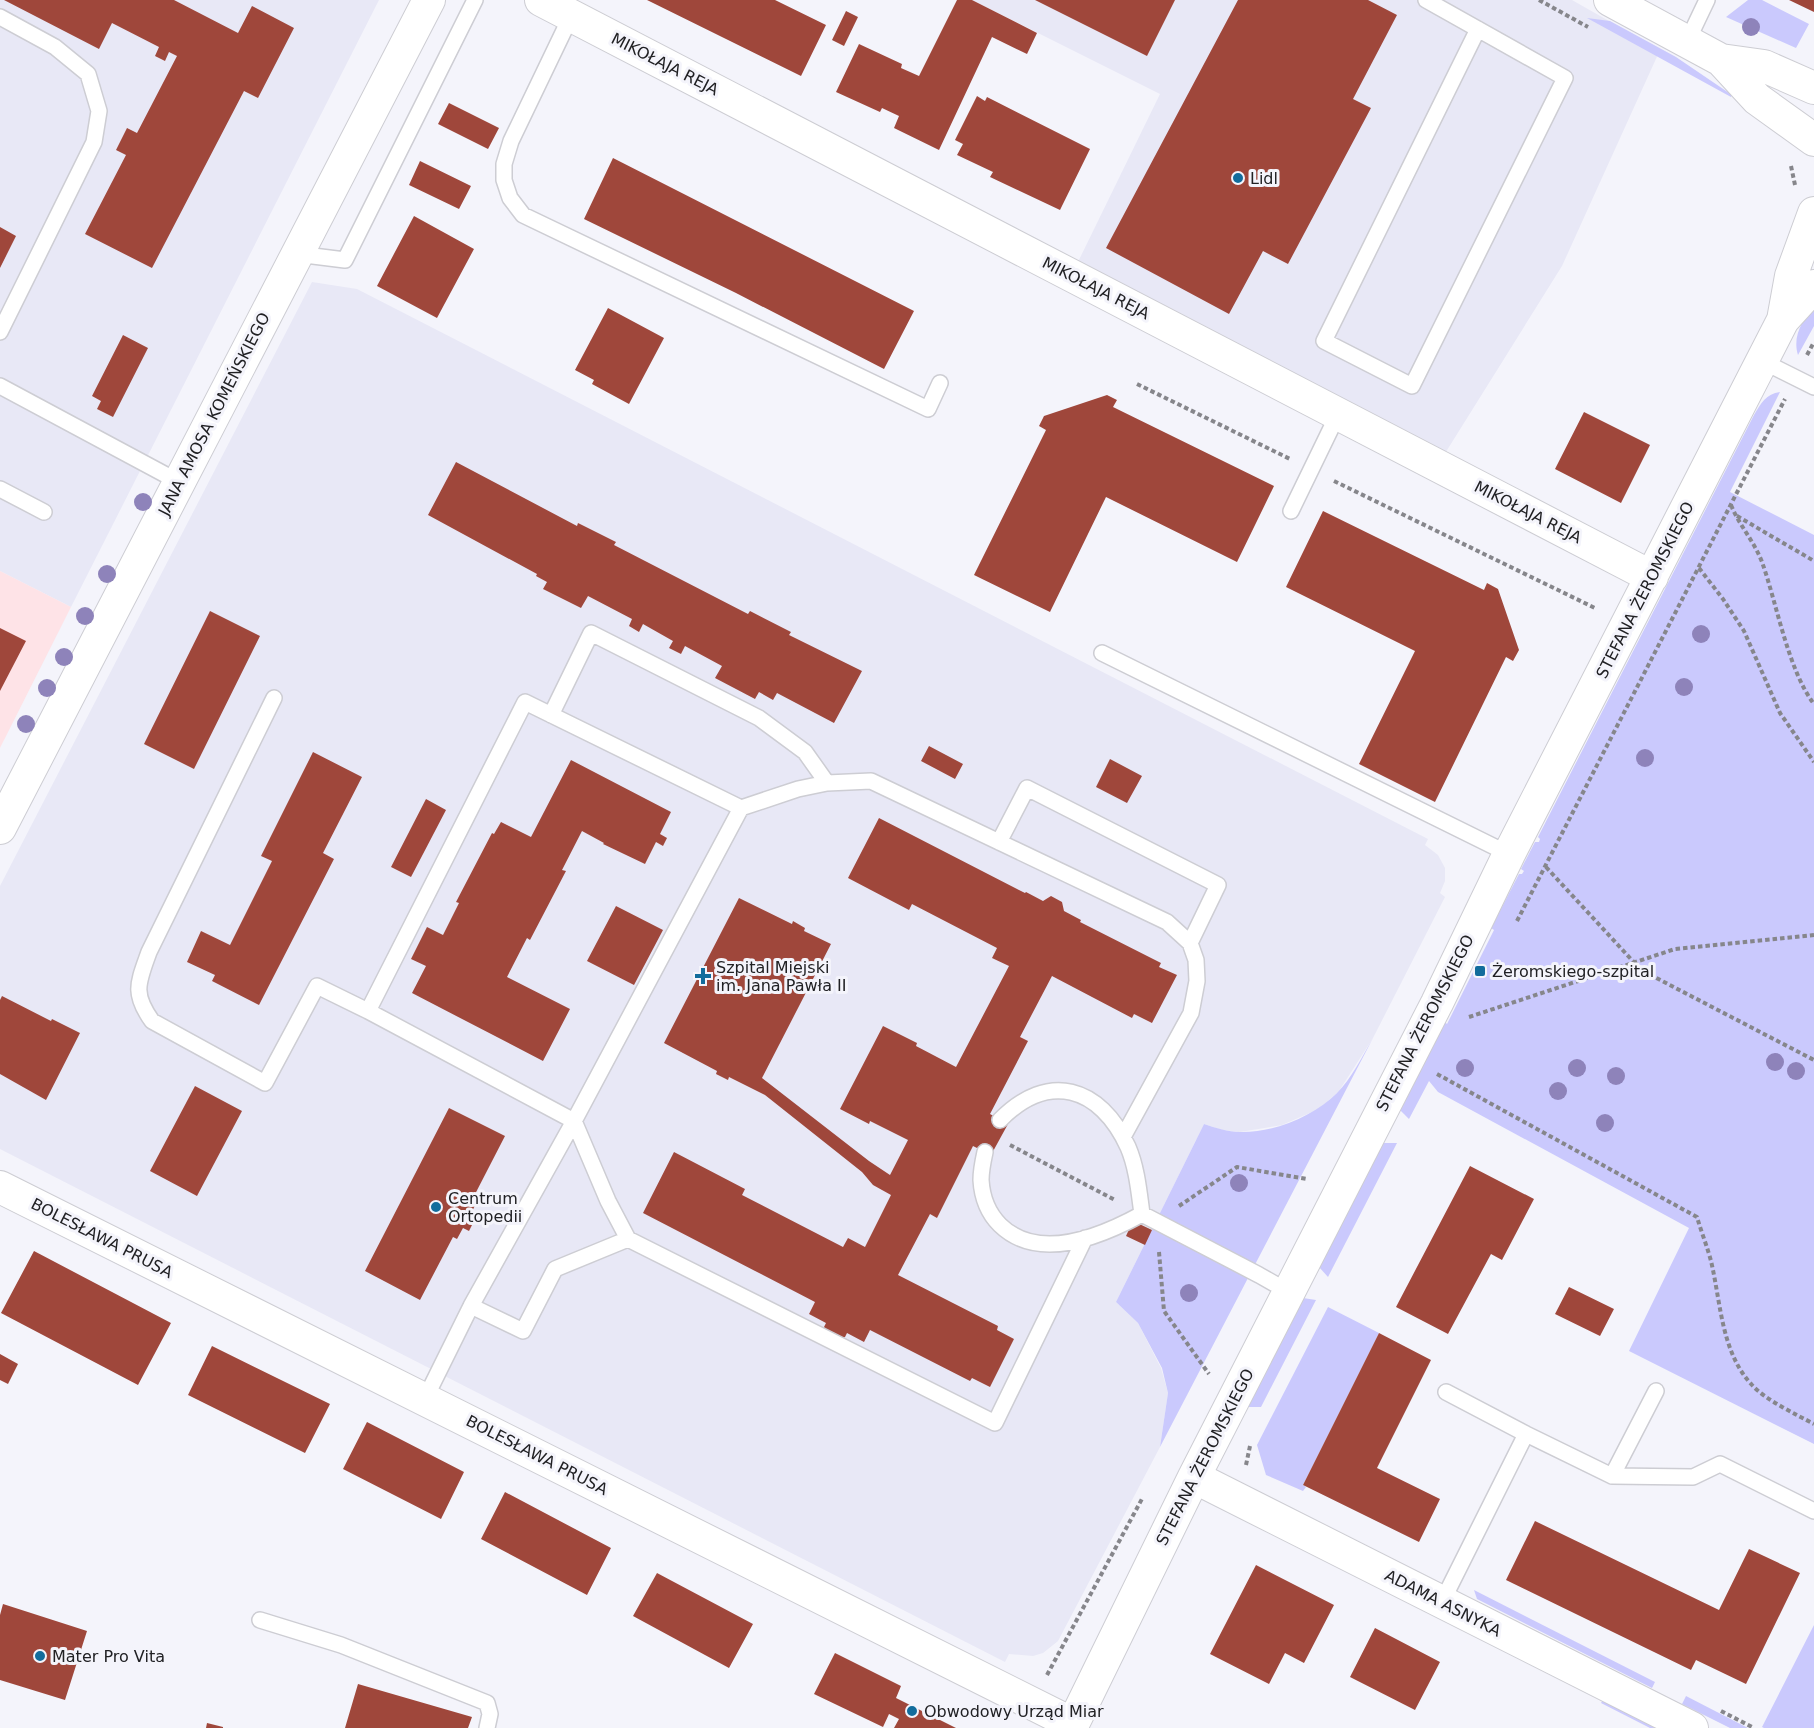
<svg xmlns="http://www.w3.org/2000/svg" width="1814" height="1728" viewBox="0 0 1814 1728" font-family="'DejaVu Sans',sans-serif">
<style>
.built{fill:#e8e8f6}
.education{fill:#fee3e7}
.green{fill:#cac9fd}
.building{fill:#9f473b}
.lines{fill:none;stroke-linecap:round;stroke-linejoin:round}
.lane-casing{stroke:#cdcdd3;stroke-width:18}
.street-casing{stroke:#cdcdd3;stroke-width:34}
.path{stroke:#86868b;stroke-width:4;stroke-dasharray:4.5 3;stroke-linecap:butt}
.lane{stroke:#fff;stroke-width:15}
.street{stroke:#fff;stroke-width:32}
.tree{fill:#8e83ba}
.poi-dot{fill:#126c9c;stroke:#f4f4fb;stroke-width:2}
.labels{text-anchor:middle;dominant-baseline:central;stroke-width:6;stroke-linejoin:round;paint-order:stroke}
.street-label{font-size:16px;fill:#212124;stroke:#f4f4fb}
.poi-label{font-size:16px;fill:#212124;stroke:#f4f4fb;text-anchor:start}
</style>
<rect width="100%" height="100%" fill="#f4f4fb"/>
<path class="built" d="M0,0H379L71,607L0,571Z
M972,0H1572L1660,50L1562,266L1444,455L1077,264L1160,94Z
M312,282L357,289L1428,839L1425,845L1438,855L1445,868V881L1440,893L1445,897L1373,1038L1339,1091L1319,1109L1282,1125L1240,1132L1222,1130L1204,1124L1116,1302L1138,1323L1161,1368L1168,1393L1160,1447L1058,1641L1043,1653L1033,1656L1009,1654L1005,1662L0,1149V886Z"/>
<path class="education" d="M0,571L71,607L0,748Z"/>
<path class="green" d="M1748,0H1762L1809,24L1796,48L1726,17Z
M1587,18L1610,21L1676,57L1732,95L1731,97Z
M1814,304V326L1798,355C1792,335 1803,321 1814,304Z
M1780,392L1730,492L1814,535V1444L1629,1351L1689,1228L1438,1092L1429,1081L1409,1119L1399,1109L1444,1021L1447,1024L1494,930L1491,928L1519,874H1522L1524,871L1521,869L1535,842H1539L1540,839L1538,837L1754,415C1761,403 1766,394 1780,392Z
M1373,1038L1160,1447L1168,1393L1162,1368L1138,1323L1116,1302L1204,1124C1216,1128 1228,1132 1240,1132C1274,1133 1314,1116 1337,1093C1351,1079 1363,1055 1373,1038Z
M1383,1143H1397L1328,1277L1319,1267Z
M1303,1298L1316,1300L1261,1407H1247Z
M1328,1307L1379,1333L1303,1485L1306,1487L1303,1491L1266,1475L1257,1445Z
M1474,1590L1655,1682L1652,1688L1477,1599Z
M1814,1625V1728H1764L1762,1727Z
M1686,1696L1748,1728H1730L1682,1704Z
M1604,1698L1664,1728H1650L1601,1703Z"/>
<path class="building" d="M4,0H174L238,33L252,6L294,28L258,98L244,91L152,268L85,234L126,155L116,150L127,128L137,133L177,56L169,52L165,61L155,56L159,47L112,23L99,49Z
M647,0H775L826,25L801,76Z
M957,0H972L1037,33L1027,54L992,37L939,150L894,128L899,116L882,108L880,112L836,92L859,44L902,64L901,68L919,76Z
M1035,0H1175L1147,56Z
M1238,0H1368L1397,15L1353,99L1371,108L1288,264L1263,251L1229,314L1106,248Z
M1789,0H1814V12Z
M846,11L858,17L844,46L832,40Z
M977,96L985,101L987,97L1090,149L1060,210L990,177L993,172L957,155L963,144L955,140Z
M449,103L499,128L488,149L438,124Z
M613,158L914,311L884,369L736,293L584,219Z
M420,161L471,186L459,209L409,185Z
M414,216L474,249L437,318L377,286Z
M0,227L16,236L0,268Z
M608,308L664,338L629,404L592,384L594,380L575,370Z
M123,335L148,348L113,417L97,409L101,401L92,396Z
M1107,395L1117,400L1113,407L1274,486L1237,562L1106,497L1050,612L974,575L1046,430L1039,426L1044,416Z
M1584,412L1650,445L1621,503L1555,469Z
M456,462L577,526L578,523L616,542L614,545L748,614L750,611L791,632L789,635L862,671L834,723L777,693L773,700L759,692L755,699L715,678L722,666L685,646L681,654L669,648L673,641L643,624L639,632L629,626L632,619L588,596L581,608L543,589L547,582L536,576L537,574L428,515Z
M1323,511L1484,590L1487,583L1498,589L1519,650L1513,661L1506,657L1435,802L1359,764L1415,651L1286,587Z
M210,611L260,636L194,769L144,744Z
M0,628L26,641L0,691Z
M929,746L963,764L955,779L921,761Z
M313,752L362,777L323,853L334,859L259,1005L212,981L215,975L187,962L201,931L230,945L272,861L261,856Z
M1110,759L1142,776L1127,803L1096,787Z
M571,760L671,812L660,834L667,838L663,846L656,842L645,864L603,844L604,843L582,831L562,870L566,871L530,940L527,938L507,977L570,1009L543,1061L412,993L426,966L411,959L427,927L443,935L459,903L456,902L492,833L494,834L501,822L531,837Z
M426,799L446,810L411,877L391,867Z
M879,818L1025,893L1026,892L1043,901L1051,896L1062,902L1064,911L1081,920L1080,922L1161,963L1159,967L1177,975L1152,1023L1134,1014L1132,1018L1052,976L1020,1037L1028,1041L990,1114L1008,1124L991,1155L973,1146L937,1218L930,1214L898,1275L998,1326L997,1330L1014,1339L990,1387L972,1378L970,1381L870,1330L864,1342L847,1333L845,1337L838,1340L827,1334L824,1327L826,1323L809,1314L815,1302L643,1213L674,1152L745,1189L742,1195L843,1247L848,1238L865,1247L891,1195L873,1185L862,1172L765,1095L729,1077L728,1080L716,1074L717,1071L664,1043L739,898L792,924L793,921L805,928L804,931L831,944L762,1078L869,1161L890,1175L908,1140L870,1121L869,1124L840,1109L883,1026L917,1043L916,1046L956,1067L1009,966L992,958L997,948L912,904L909,910L848,878Z
M616,906L663,930L634,985L587,961Z
M2,996L51,1021L52,1019L80,1033L46,1100L0,1074V1000Z
M195,1086L242,1111L197,1196L150,1171Z
M449,1108L505,1136L472,1200L477,1202L471,1213L477,1215L469,1231L463,1228L457,1239L453,1237L420,1300L365,1271Z
M1470,1166L1534,1199L1502,1260L1491,1254L1448,1334L1396,1307Z
M1133,1221L1152,1230L1145,1245L1126,1236Z
M34,1251L171,1323L138,1385L1,1313Z
M1569,1287L1614,1309L1600,1336L1555,1314Z
M1379,1333L1431,1360L1377,1468L1440,1499L1419,1542L1303,1485Z
M212,1346L330,1404L305,1453L188,1395Z
M0,1354L18,1364L8,1384L0,1380Z
M367,1422L464,1472L441,1519L343,1469Z
M505,1492L611,1548L587,1595L481,1539Z
M1535,1521L1719,1610L1749,1549L1800,1573L1746,1684L1696,1660L1691,1670L1506,1580Z
M1256,1565L1334,1605L1304,1663L1285,1653L1269,1684L1210,1654Z
M657,1573L753,1624L729,1668L633,1616Z
M3,1604L87,1631L65,1700L0,1680V1615Z
M1375,1628L1440,1662L1415,1710L1350,1677Z
M835,1653L901,1686L896,1698L956,1728H894L899,1719L889,1714L883,1727L814,1694Z
M358,1684L472,1717L468,1728H345Z
M207,1723L223,1727V1728H206Z"/>
<g class="lines">
<defs>
<path id="lane" d="M1426,0L1565,78L1412,386L1324,341L1478,29
M571,16L511,141L504,164V180L510,198L523,215L928,409L940,383
M0,17L55,47L88,74L99,111L94,142L0,332
M1687,42L1707,0
M297,254L345,260L475,0
M1762,361L1814,387
M0,386L179,482
M0,489L44,512
M1291,511L1338,414
M1102,653L1509,854
M274,698L149,952C138,983 132,993 152,1021L265,1083L317,986L368,1011
M551,715L591,633L759,718L805,752L827,783
M999,842L1027,788L1218,885L1190,943
M1000,1120C1048,1071 1100,1086 1128,1147C1137,1168 1139,1192 1142,1214
M985,1152C983,1161 981,1171 981,1180C982,1197 988,1213 1000,1225C1039,1263 1102,1236 1142,1214
M1142,1214L1259,1275L1289,1292
M628,1239L608,1201L574,1121L368,1011L525,702L741,808L798,789L827,783L871,781L1167,922L1190,943L1196,960L1197,981L1191,1013L1123,1137
M471,1306L523,1331L555,1269L628,1239L995,1423L1085,1238
M1446,1392L1526,1434L1612,1476L1693,1477L1720,1464L1814,1511
M425,1399L471,1306L574,1121L741,808
M1612,1476L1656,1391
M1442,1602L1526,1434
M260,1620L341,1645L487,1703L490,1714L487,1728"/>
<path id="street" d="M541,0L1652,577
M1610,0L1721,60L1764,66L1814,88
M1721,60L1757,99L1814,140
M1783,320L1791,276L1814,213
M0,828L429,0
M0,1187L1073,1724
M1194,1477L1692,1728
M1071,1728L1194,1477L1437,1003L1509,854L1783,320L1814,286"/>
</defs>
<use href="#lane" class="lane-casing"/>
<use href="#street" class="street-casing"/>
<path class="path" d="M1539,0L1588,27
M1791,166L1795,185
M1807,355L1814,342
M1137,384L1290,459
M1334,481L1597,609
M1731,505C1739,525 1754,541 1762,562C1777,604 1788,670 1814,704
M1737,516L1814,561
M1699,568L1723,599L1744,631L1780,713L1814,762
M1546,867L1641,970L1814,1060
M1517,921L1785,399
M1469,1017L1675,949L1814,935
M1437,1074L1697,1217C1701,1231 1707,1246 1711,1261C1721,1303 1721,1352 1752,1385C1764,1399 1797,1415 1814,1424
M1010,1145L1115,1200
M1179,1206L1237,1167L1307,1179
M1159,1252L1164,1311L1209,1374
M1246,1465L1250,1446
M1047,1675L1143,1497
M1721,1711L1754,1728"/>
<use href="#lane" class="lane"/>
<use href="#street" class="street"/>
</g>
<g class="tree">
<circle cx="1751" cy="27" r="9"/>
<circle cx="143" cy="502" r="9"/>
<circle cx="107" cy="574" r="9"/>
<circle cx="85" cy="616" r="9"/>
<circle cx="1701" cy="634" r="9"/>
<circle cx="64" cy="657" r="9"/>
<circle cx="1684" cy="687" r="9"/>
<circle cx="47" cy="688" r="9"/>
<circle cx="26" cy="724" r="9"/>
<circle cx="1645" cy="758" r="9"/>
<circle cx="1775" cy="1062" r="9"/>
<circle cx="1465" cy="1068" r="9"/>
<circle cx="1577" cy="1068" r="9"/>
<circle cx="1796" cy="1071" r="9"/>
<circle cx="1616" cy="1076" r="9"/>
<circle cx="1558" cy="1091" r="9"/>
<circle cx="1605" cy="1123" r="9"/>
<circle cx="1239" cy="1183" r="9"/>
<circle cx="1189" cy="1293" r="9"/>
</g>
<g class="poi-dot">
<circle cx="1238" cy="178" r="6"/>
<rect x="1474" y="965" width="12" height="12" rx="3"/>
<path d="M700 967h6v6h6v6h-6v6h-6v-6h-6v-6h6z"/>
<circle cx="436" cy="1207" r="6"/>
<circle cx="40" cy="1656" r="6"/>
<circle cx="912" cy="1711" r="6"/>
</g>
<g class="labels">
<g class="street-label">
<text transform="translate(665 64) rotate(27)">MIKOŁAJA REJA</text>
<text transform="translate(1096 288) rotate(27)">MIKOŁAJA REJA</text>
<text transform="translate(214 414) rotate(-63)">JANA AMOSA KOMEŃSKIEGO</text>
<text transform="translate(1528 512) rotate(27)">MIKOŁAJA REJA</text>
<text transform="translate(1645 590) rotate(-63)">STEFANA ŻEROMSKIEGO</text>
<text transform="translate(1425 1023) rotate(-63)">STEFANA ŻEROMSKIEGO</text>
<text transform="translate(102 1238) rotate(27)">BOLESŁAWA PRUSA</text>
<text transform="translate(537 1455) rotate(27)">BOLESŁAWA PRUSA</text>
<text transform="translate(1205 1457) rotate(-63)">STEFANA ŻEROMSKIEGO</text>
<text transform="translate(1443 1603) rotate(27)">ADAMA ASNYKA</text>
</g>
<g class="poi-label">
<text x="1250" y="178">Lidl</text>
<text x="716" y="967">Szpital Miejski<tspan x="716" dy="18">im. Jana Pawła II</tspan></text>
<text x="1492" y="971">Żeromskiego-szpital</text>
<text x="448" y="1198">Centrum<tspan x="448" dy="18">Ortopedii</tspan></text>
<text x="52" y="1656">Mater Pro Vita</text>
<text x="924" y="1711">Obwodowy Urząd Miar</text>
</g>
</g>
</svg>
